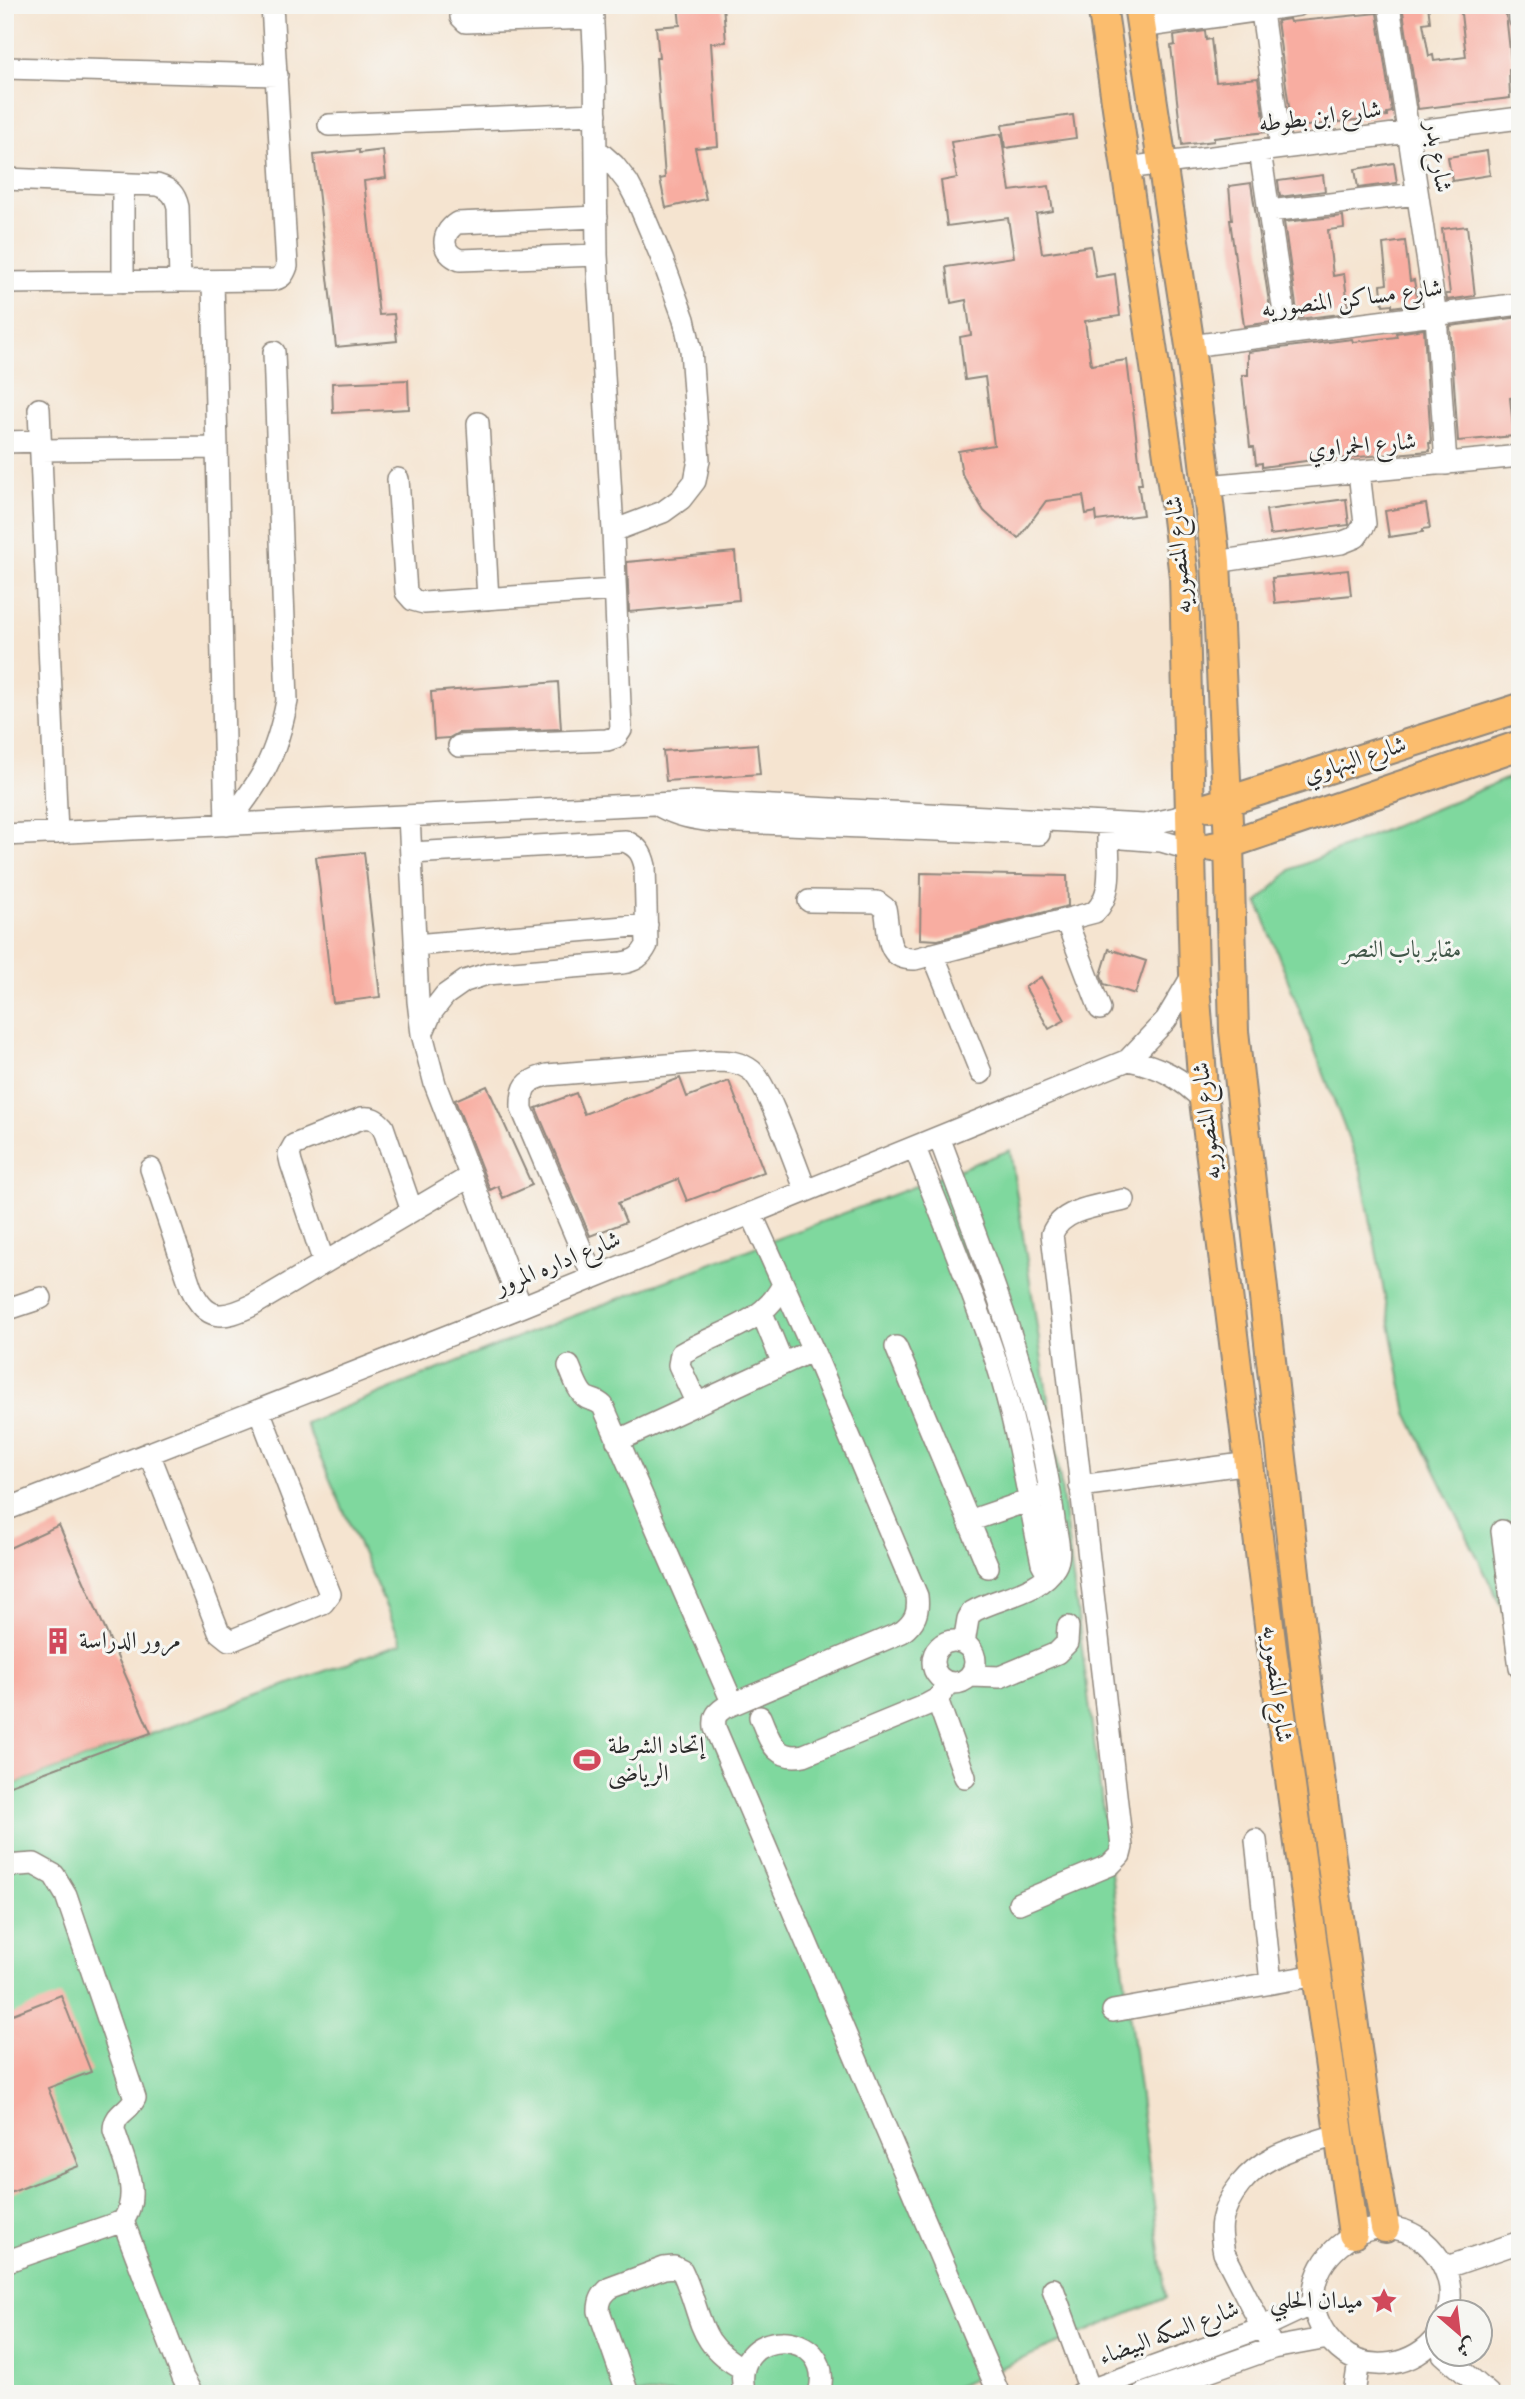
<svg xmlns="http://www.w3.org/2000/svg" width="1525" height="2399" viewBox="0 0 1525 2399" font-family="'IM FELL DW Pica',Amiri,serif">
<style>
.green{fill:#7fd89e;stroke:#558264;stroke-width:2}
.building{fill:#f8ada1}
.lines{fill:none;stroke-linecap:round;stroke-linejoin:round}
.minor-casing{stroke:#90887e;stroke-width:24}
.major-casing{stroke:#90887e;stroke-width:32}
.minor{stroke:#fff;stroke-width:21}
.major{stroke:#fbbd6e;stroke-width:28}
.labels{text-anchor:middle;dominant-baseline:central;stroke-width:6;stroke-linejoin:round;paint-order:stroke}
.street-label{font-size:24px;fill:#2b2b2b;stroke:#f6f6f2}
.park-label{font-size:24px;fill:#405648;stroke:#f6f6f2}
.poi-label{font-size:24px;fill:#2b2b2b;stroke:#f6f6f2;text-anchor:start}
</style>
<rect width="100%" height="100%" fill="#f6f6f2"/>
<filter id="ink" filterUnits="userSpaceOnUse"><feTurbulence type="fractalNoise" baseFrequency=".0143" numOctaves="2"/><feDisplacementMap in="SourceGraphic" scale="14" xChannelSelector="R" yChannelSelector="G"/><feConvolveMatrix kernelMatrix="1 2 1 2 8 2 1 2 1" color-interpolation-filters="sRGB"/></filter>
<filter id="wash" filterUnits="userSpaceOnUse"><feTurbulence type="fractalNoise" baseFrequency=".00686" numOctaves="4" result="noise"/><feDisplacementMap in="SourceGraphic" scale="28" xChannelSelector="R" yChannelSelector="G"/><feGaussianBlur stdDeviation="1.57" result="paint"/><feColorMatrix in="noise" values="0 0 0 0 0 0 0 0 0 0 0 0 0 0 0 0 0 1.4 0 .05"/><feComposite in="paint" operator="in"/></filter>
<g filter="url(#wash)">
<rect width="100%" height="100%" fill="#f5e4d0"/>
<path class="green" d="M1520,773V1645L1407,1413L1361,1171L1258,902L1292,869Z
M1010,1150L1060,1478L1166,2298L939,2394H5V1787L402,1643L305,1423L526,1334Z"/>
<g id="blocks">
<path class="building" d="M678,5H723L726,42L711,43L718,146L695,148L706,199L666,208L660,179L665,178L656,58H659L656,27L680,25Z
M1402,5H1428L1430,22L1423,23L1429,56L1433,55L1434,61L1466,57L1460,5H1505L1512,69L1509,70L1510,98L1418,109Z
M1377,13L1392,112L1387,113V116L1292,128L1277,21L1289,19L1290,22Z
M1205,31L1206,40L1211,39L1216,82L1258,78L1266,132L1214,138V141L1182,145L1171,46L1175,45L1174,36Z
M1073,115L1076,138L1005,148L1002,125Z
M1001,134L1010,191L1049,186L1053,211L1036,214L1042,253L1091,246L1096,277L1115,274L1120,316L1085,321L1091,365L1127,360L1142,484H1138L1143,515L1097,521L1096,512L1086,514L1083,496L1046,501L1019,538L1000,526L984,511L962,474L958,451L994,445L985,377L965,380L960,337L971,335L966,300L951,303L946,267L1014,257L1008,218L947,226L941,181L957,178L951,142Z
M359,150V153L383,150L386,178L364,181L379,315L394,314L397,341L336,347L314,155Z
M1487,151L1490,175L1452,181L1448,157Z
M1394,163L1397,183L1358,188L1355,169Z
M1323,175L1325,191L1280,197L1278,181Z
M1251,183L1272,322L1244,326L1230,220H1232L1229,186Z
M1343,216L1344,228L1328,230L1333,276L1344,274L1349,313L1298,319L1284,222Z
M1467,226L1475,296L1447,300L1446,294H1450L1442,229Z
M1405,241L1410,281L1414,280L1417,298H1420L1421,303L1392,307V304L1383,305L1381,285L1387,284L1383,244Z
M1520,317V374H1516L1519,397L1510,398L1514,436L1458,441L1450,326Z
M1424,329L1431,443H1429L1430,451L1335,459V457L1262,467V463L1256,464L1254,447H1250L1242,375H1248V352L1352,339L1353,342L1397,337L1396,333Z
M408,380L409,409L333,413L332,383Z
M1346,499L1349,525L1270,535L1266,510Z
M1426,504L1430,528L1423,529V532L1389,537L1385,511Z
M735,552L739,600L705,603V605L629,612L627,562Z
M1348,570L1351,595L1275,603L1272,578Z
M558,682L561,729L458,733L449,738L434,739L431,692Z
M757,744L760,774L666,781L663,751Z
M364,852L380,997L333,1003L316,857Z
M921,873L1067,876L1068,906L938,940L920,939Z
M1109,949L1146,961L1135,994L1104,984L1101,975Z
M1041,977L1065,1020L1049,1029L1025,987Z
M680,1078L687,1097L729,1081L764,1172L687,1201L678,1179L618,1203L626,1222L590,1236L536,1108L576,1093L584,1114Z
M487,1086L532,1185L503,1198L498,1186L490,1190L455,1100Z
M59,1525L151,1733L5,1787V1550Z
M61,1995L91,2072L48,2088L79,2166L5,2195V2017Z"/>
</g>
</g>
<g filter="url(#ink)">
<use href="#blocks" fill-opacity="0" stroke="#90887e" stroke-width="2"/>
<g class="lines">
<defs>
<path id="minor" d="M464,5L461,10V17L466,22L593,18
M1261,5L1281,148
M1389,5L1436,316L1446,464
M1519,5L1520,20
M1141,27L1298,5
M5,68L277,75
M329,125L596,114
M596,149L614,165L628,183L639,204L663,261L684,319L691,350L699,460L695,481L681,499L663,512L613,531
M1260,151L1287,333
M1126,168L1520,118
M5,179L157,185C170,189 175,194 178,207L180,281
M123,184V282
M1269,211L1417,194
M597,217L457,223C440,234 441,253 460,260L597,255
M213,281L226,825
M5,283L271,280C281,279 284,275 287,266L272,5
M1190,346L1520,304
M39,409L57,833
M478,423L488,599
M5,442L40,441
M41,450L217,448
M398,479L406,592L413,600L424,603L615,590
M1208,486L1520,456
M1216,562L1341,543L1356,537L1365,524L1359,472
M459,746L607,740L616,737L621,730L613,531L597,255L595,66L592,5
M661,807C678,816 694,819 713,821L1039,834
M409,816L418,1001L422,1034L435,1084L521,1307
M226,825C262,780 276,758 287,701L274,352
M5,835L695,802L1144,825L1176,818L1191,812
M1123,838L1161,841L1192,850
M411,853L625,841C638,847 642,853 645,866L647,945C641,957 635,961 622,963L487,974L465,981L445,995L431,1013L422,1034
M809,901L877,902L885,908C890,931 883,960 915,959L1095,912C1114,894 1108,862 1108,837
M1066,920L1100,1009
M415,945L647,925
M933,954L981,1073
M1128,1060C1160,1066 1181,1078 1204,1101
M939,1137C985,1261 1038,1388 1054,1520C1056,1534 1063,1554 1055,1567C1039,1594 997,1597 972,1612L968,1619L964,1643
M915,1148C943,1220 973,1291 997,1364C1018,1429 1028,1497 1042,1563L1048,1574
M151,1169L191,1288C206,1321 222,1320 253,1305L471,1176
M751,1213L813,1350L917,1596C919,1613 915,1622 902,1632L724,1708C715,1714 714,1718 715,1728L999,2394
M324,1263L291,1163L289,1154L294,1145L362,1118C372,1117 376,1119 383,1127L412,1211
M593,1277L522,1109C521,1087 525,1081 547,1075L715,1061C728,1061 741,1062 752,1071C768,1085 796,1166 806,1191
M5,1310L41,1298
M762,1313L783,1364
M896,1347L988,1567
M569,1366C573,1375 578,1393 587,1398C594,1401 597,1400 603,1406L733,1704
M697,1404L679,1365L681,1354C716,1332 765,1325 783,1284
M617,1441L813,1350
M149,1453L219,1632L229,1640L235,1639L323,1603L330,1594L259,1410
M1080,1486L1250,1463
M5,1510L521,1307L1128,1060L1166,1020L1194,973
M969,1521L1042,1496
M1502,1531L1520,1668
M933 1662a21 21 0 1 1 42 0a21 21 0 1 1-42 0Z
M971,1676L1000,1677L1057,1653L1067,1643L1068,1627
M937,1699L965,1777
M760,1717C770,1740 774,1761 804,1755L926,1705L937,1699L950,1683
M1256,1840L1271,1983
M5,1866L34,1864L54,1875L66,1895L135,2098C129,2112 114,2113 114,2130C123,2160 142,2193 123,2221L183,2378L192,2394
M1019,1903L1110,1865L1120,1855L1122,1847L1052,1234C1062,1208 1100,1206 1124,1200
M1113,2011L1317,1975
M5,2262L123,2221
M1444,2268L1520,2242
M1053,2289L1090,2390
M1438,2335C1416,2366 1368,2375 1339,2349C1260,2277 1385,2175 1440,2260C1449,2275 1453,2294 1448,2312
M1273,2348L1224,2253C1222,2243 1220,2231 1222,2221C1227,2195 1249,2170 1272,2158C1292,2147 1317,2142 1339,2134
M1443,2354L1489,2394
M628,2394L599,2311C599,2300 602,2295 610,2288L664,2268L674,2267L682,2271C703,2315 695,2344 744,2369
M745,2394C725,2325 839,2324 819,2394
M1079,2394L1261,2328L1314,2303
M1143,2394L1273,2348L1328,2338
M1354,2394L1359,2361"/>
<path id="major" d="M1102,5L1176,510L1184,577L1194,973L1204,1101L1272,1649L1353,2234
M1138,5L1190,346L1216,562L1229,844L1234,1031L1308,1689L1368,2129L1385,2228
M1209,807L1520,708
M1212,847L1229,844L1520,745"/>
</defs>
<use href="#minor" class="minor-casing"/>
<use href="#major" class="major-casing"/>
<use href="#minor" class="minor"/>
<use href="#major" class="major"/>
</g>
</g>
<defs>
<symbol id="building-bare" viewBox="-9 -9 18 18"><path d="M-4-6H4V6H1V3H-1V6H-4ZM-2.5-4.3h1.7v1.8h-1.7ZM.8-4.3h1.7v1.8H.8ZM-2.5-1h1.7V.8h-1.7ZM.8-1h1.7V.8H.8Z" fill="#d1495b" stroke="#f6f6f2" stroke-width="2.5" paint-order="stroke"/></symbol>
<symbol id="stadium-bare" viewBox="-9 -9 18 18"><path d="M0-5a6.5 5 0 1 0 0 10a6.5 5 0 1 0 0-10ZM-3.5-1.8h7v3.6h-7Z" fill="#d1495b" stroke="#f6f6f2" stroke-width="2.5" paint-order="stroke"/></symbol>
<symbol id="sight-bare" viewBox="-9 -9 18 18"><path d="M0-6L1.8-2.2L6-1.7L2.9 1.2L3.7 5.4L0 3.3L-3.7 5.4L-2.9 1.2L-6-1.7L-1.8-2.2Z" fill="#d1495b" stroke="#f6f6f2" stroke-width="2.5" paint-order="stroke"/></symbol>
</defs>
<g fill-rule="evenodd">
<use href="#building-bare" x="39" y="1622" width="38" height="38"/>
<use href="#stadium-bare" x="568" y="1741" width="38" height="38"/>
<use href="#sight-bare" x="1365" y="2282" width="38" height="38"/>
</g>
<g class="labels">
<g class="street-label">
<text transform="translate(1320 117) rotate(-7)">شارع ابن بطوطه</text>
<text transform="translate(1438 157) rotate(81)">شارع بدر</text>
<text transform="translate(1352 299) rotate(-7)">شارع مساكن المنصوريه</text>
<text transform="translate(1362 446) rotate(-5)">شارع الحمراوي</text>
<text transform="translate(1179 555) rotate(-95)">شارع المنصوريه</text>
<text transform="translate(1355 760) rotate(-18)">شارع البنهاوي</text>
<text transform="translate(1207 1121) rotate(-96)">شارع المنصوريه</text>
<text transform="translate(558 1263) rotate(-22)">شارع اداره المرور</text>
<text transform="translate(1277 1684) rotate(83)">شارع المنصوريه</text>
<text transform="translate(1169 2333) rotate(-20)">شارع السكه البيضاء</text>
</g>
<g class="park-label">
<text x="1402" y="950">مقابر باب النصر</text>
</g>
<g class="poi-label">
<text x="79" y="1641">مرور الدراسة</text>
<text x="608" y="1746">إتحاد الشرطة<tspan x="608" dy="28">الرياضى</tspan></text>
<text x="1363" y="2301" text-anchor="end">ميدان الحلبي</text>
</g>
</g>
<rect width="1525" height="2399" fill="none" stroke="#f6f6f2" stroke-width="28"/>
<g transform="translate(1459 2333) rotate(152)"><circle r="33" fill="#f6f6f2" stroke="#a5a5a2" stroke-width="2"/>
<path d="M0-5L12 26L0 18L-12 26Z" fill="#d1495b"/>
<text y="-10" font-size="19" font-weight="bold" text-anchor="middle" fill="#2b2b2b">ش</text>
</g>
</svg>
